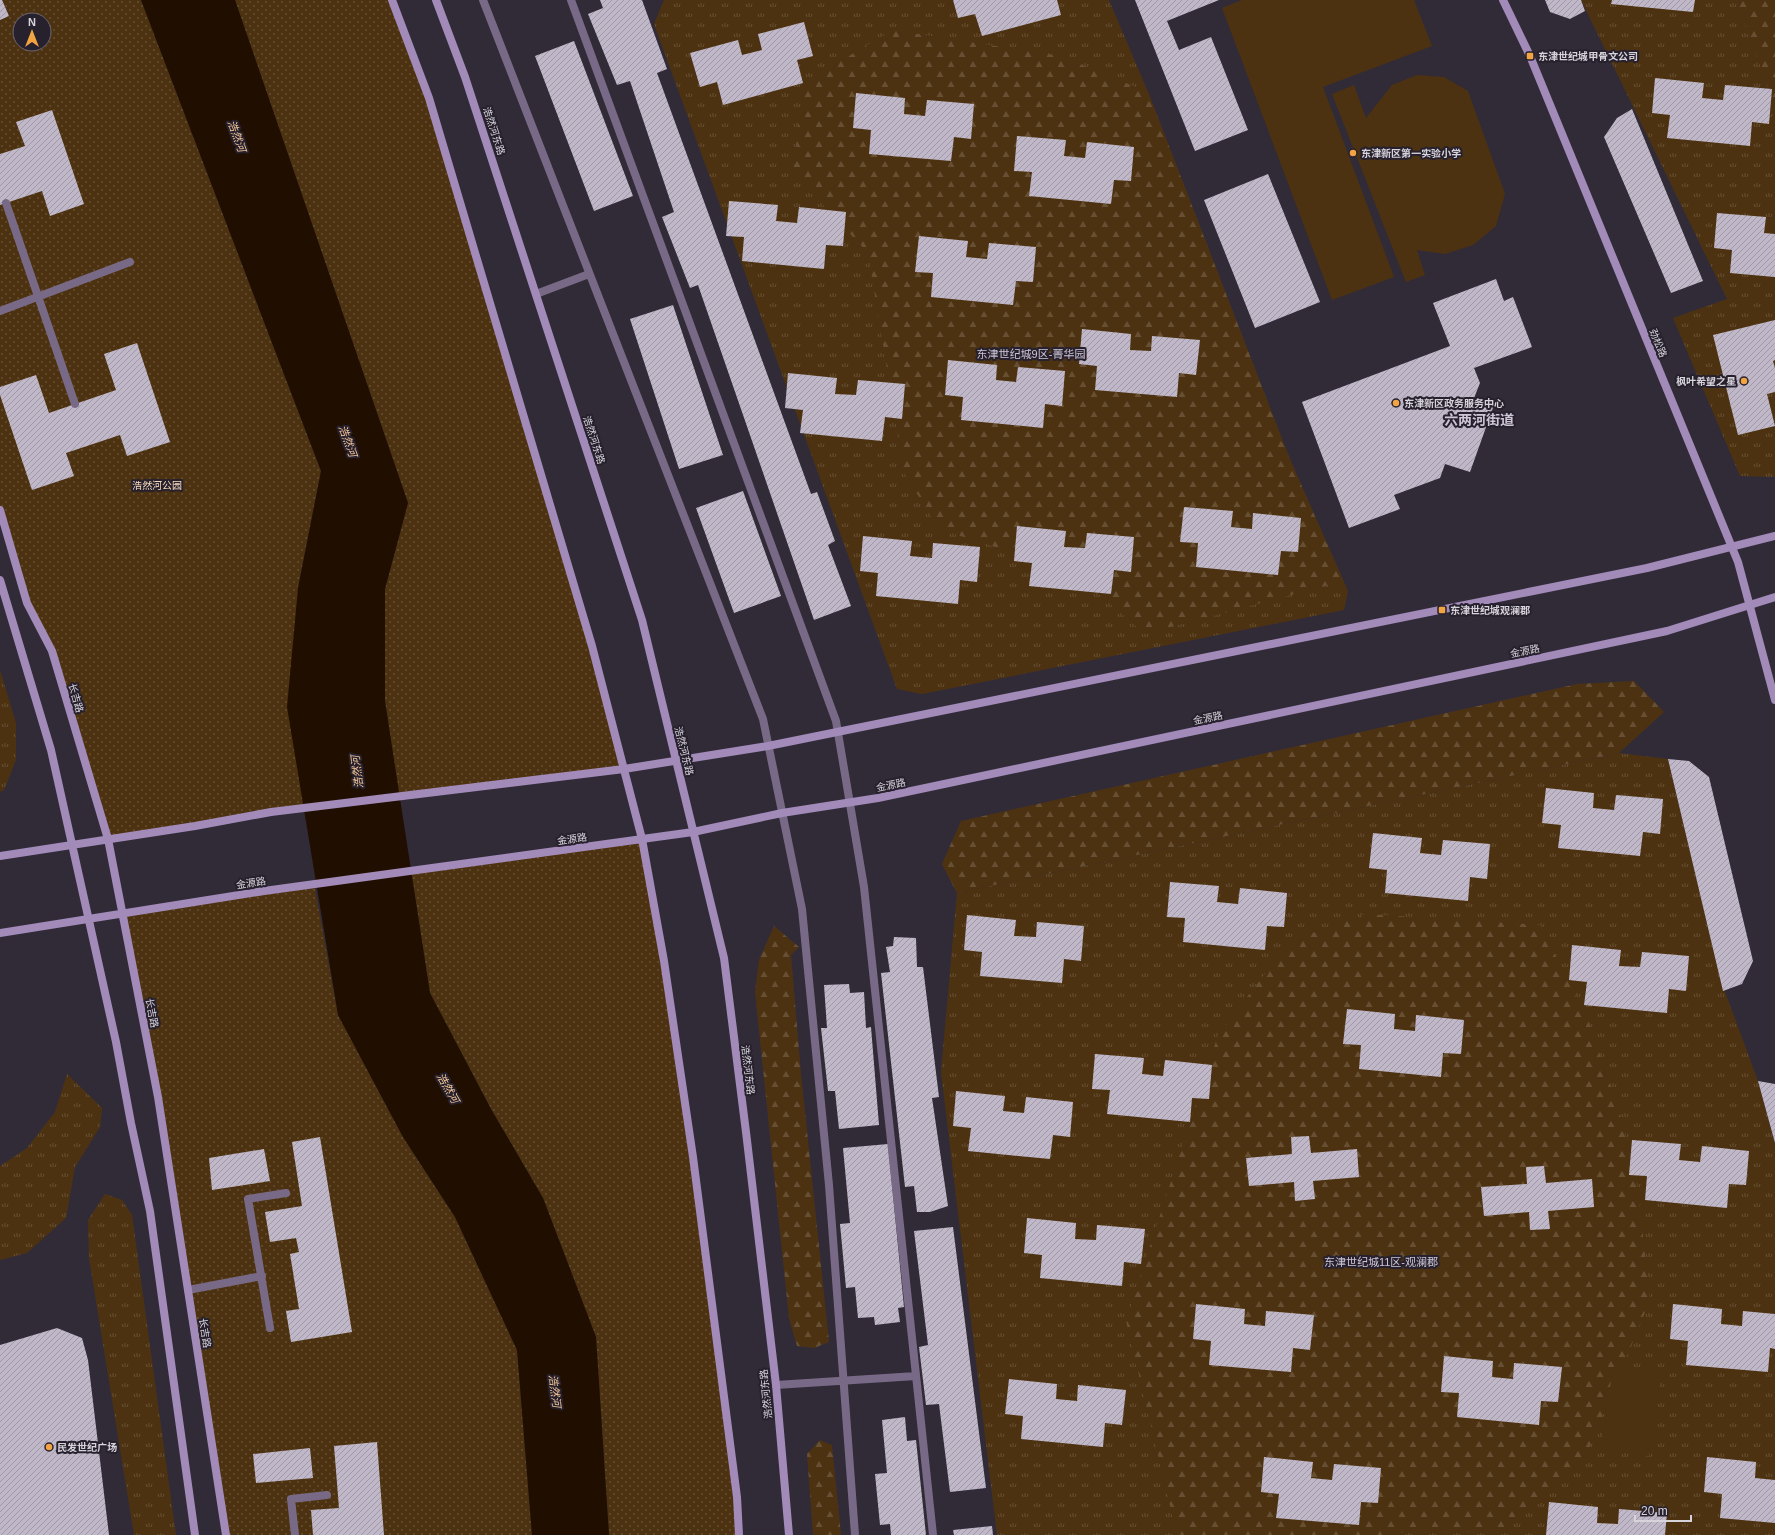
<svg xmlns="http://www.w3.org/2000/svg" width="1775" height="1535" viewBox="0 0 1775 1535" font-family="Arial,'Noto Sans SC',sans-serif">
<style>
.grass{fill:url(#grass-tufts)}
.forest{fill:url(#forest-firs)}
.park{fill:url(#park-dots);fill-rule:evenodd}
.pitch{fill:#4d3211}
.water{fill:#200f00}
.building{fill:url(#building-hatch)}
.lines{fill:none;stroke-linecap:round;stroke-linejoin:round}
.street{stroke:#786a87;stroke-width:8}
.secondary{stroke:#a28ab9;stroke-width:8}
.poi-dot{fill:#f3a442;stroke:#27212e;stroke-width:1.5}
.labels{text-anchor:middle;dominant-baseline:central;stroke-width:4;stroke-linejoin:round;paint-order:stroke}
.poi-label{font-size:10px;font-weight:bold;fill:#d7d3db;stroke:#27212e;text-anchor:start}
.street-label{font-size:10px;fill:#d7d3db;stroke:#27212e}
.park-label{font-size:10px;fill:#fddfbe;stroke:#27212e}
.water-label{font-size:11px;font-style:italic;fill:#f5c797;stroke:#27212e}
.neighbourhood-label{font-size:11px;fill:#cec6d6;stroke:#27212e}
.district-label{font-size:14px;font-weight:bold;fill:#cec6d6;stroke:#27212e}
</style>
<defs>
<pattern id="grass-tufts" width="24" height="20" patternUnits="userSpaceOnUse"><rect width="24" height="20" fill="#4d3211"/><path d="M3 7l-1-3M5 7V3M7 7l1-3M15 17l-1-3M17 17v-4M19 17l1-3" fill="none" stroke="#664f33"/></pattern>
<pattern id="forest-firs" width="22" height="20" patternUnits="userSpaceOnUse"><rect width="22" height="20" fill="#4d3211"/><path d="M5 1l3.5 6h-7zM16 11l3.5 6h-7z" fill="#664f33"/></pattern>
<pattern id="park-dots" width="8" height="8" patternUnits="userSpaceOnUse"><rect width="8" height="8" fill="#4d3211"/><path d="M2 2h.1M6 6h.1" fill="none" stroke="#664f33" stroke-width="1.8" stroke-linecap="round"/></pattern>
<pattern id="building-hatch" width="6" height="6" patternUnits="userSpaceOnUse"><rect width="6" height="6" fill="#c0b8c8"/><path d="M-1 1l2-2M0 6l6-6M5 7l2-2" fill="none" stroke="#a09aa6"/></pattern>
</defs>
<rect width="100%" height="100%" fill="#312b38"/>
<path class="grass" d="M664,0H1109L1148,92L1289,457L1348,591L1344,610L922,694L897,689L654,24Z
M1581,0H1775V477L1740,476L1673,318L1727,299Z
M0,670L16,723V760L4,790L0,792Z
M1619,753L1668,759L1721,981L1758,1081L1775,1144V1535H997L941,1072L957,893Z
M67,1074L102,1108L100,1127L75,1167L66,1218L27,1253L0,1260V1166L27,1148L55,1112Z
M105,1194L122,1200L132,1215L176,1535H134L89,1258L88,1220Z"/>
<path class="forest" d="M1736,0H1775V106Z
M893,30L1060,56L1148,92L1289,457L1343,581L1145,634L1073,572L939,529L904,473L868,253L793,173L803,83Z
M1634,681L1664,712L1619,753L957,893L942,864L961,821L1577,684Z
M1366,914L1540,925L1590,1025L1621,1117L1638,1190L1650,1300L1589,1449L1509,1528L1468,1532L1408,1531L1389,1535H1177L1126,1321L1218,1035L1290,941Z
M774,926L799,947L791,955L801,1074L829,1342L814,1348L797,1346L789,1318L755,992L759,960Z
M820,1440L832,1445L841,1535H813L807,1454Z"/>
<path class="park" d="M0,0H141L321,471L298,588L303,808L108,839L52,651L27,603L0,510ZM20,20H44V44H20Z
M235,0H392L429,98L624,769L399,797L385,701V589L408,503Z
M642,839L664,961L739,1535H609L596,1337L543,1198L491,1109L430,993L411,871Z
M314,884L338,1015L403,1137L455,1217L517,1350L532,1535H226L158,1097L122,914Z"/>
<path class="pitch" d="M1242,0H1414L1432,46L1323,87L1394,277L1332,300L1222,8Z
M1417,75L1444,77L1468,91L1505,194L1496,226L1473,245L1445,254L1417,250L1425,275L1406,282L1332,94L1354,85L1366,118L1392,85Z
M1613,1367L1661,1374L1649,1456L1601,1449Z"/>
<path class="water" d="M141,0H235L408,503L385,589V701L430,993L491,1109L543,1198L596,1337L609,1535H532L517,1350L455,1217L403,1137L338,1015L287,707L298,588L321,471Z"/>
<path class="building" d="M0,0H2L9,16L0,20Z
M600,0H642L667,69L657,73L811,494L817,492L835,541L828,545L851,606L814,620L698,285L690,288L662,217L674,212L630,81L617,85L588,14L603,8Z
M953,0H1057L1061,15L982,36L975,14L958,18Z
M1135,0H1219L1167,21L1179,50L1211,37L1248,130L1195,151Z
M1545,0H1581L1585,11L1570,19L1550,12Z
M1612,0H1695L1693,12L1611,4Z
M804,22L813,56L797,60L803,83L723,105L717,82L700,87L690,53L738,40L742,55L762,50L758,34Z
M574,41L633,196L594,211L535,56Z
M1655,78L1704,83L1702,98L1723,100L1725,85L1772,89L1769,124L1752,122L1750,146L1667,138L1670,115L1652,113Z
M856,93L905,98L904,114L925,116L927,100L974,104L971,139L954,137L951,161L869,154L871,130L853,128Z
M1632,109L1703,281L1671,293L1604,137L1617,118Z
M52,110L84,204L50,216L42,191L0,205V154L25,146L16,122Z
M1017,136L1066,140L1064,156L1085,158L1087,142L1134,147L1131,181L1114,180L1111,204L1029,196L1032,172L1014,171Z
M1268,174L1320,302L1255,328L1204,200Z
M729,201L778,205L776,221L797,223L799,207L846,212L843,246L826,245L824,269L742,261L744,237L726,236Z
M1717,213L1766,217L1764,233L1775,234V277L1730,273L1732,250L1714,248Z
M919,236L968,241L966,257L987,259L989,243L1036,247L1033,282L1016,281L1013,305L931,297L933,273L915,272Z
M1496,279L1504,301L1513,297L1532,347L1474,368L1480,383L1474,398L1494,405L1470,472L1445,464L1440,478L1394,495L1400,509L1349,528L1302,402L1450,346L1433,303Z
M673,305L723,455L679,469L630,319Z
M1775,320V360L1773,361L1775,368V392L1767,394L1775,426L1738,435L1713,335Z
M1082,329L1131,334L1130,350L1151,351L1152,336L1200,340L1196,375L1179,373L1177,397L1095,390L1097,366L1079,364Z
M137,343L170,442L127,456L120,435L66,453L74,476L32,490L0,395V387L36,375L49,413L116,390L104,354Z
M948,360L997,365L996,380L1016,382L1018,367L1065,371L1062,406L1045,404L1043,428L961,420L963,397L945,395Z
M788,373L837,378L835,394L856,395L858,380L905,384L902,419L885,417L882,441L800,433L803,410L785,408Z
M743,491L781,596L734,613L696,508Z
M1184,507L1233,511L1231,527L1252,529L1253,513L1301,518L1298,552L1281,551L1278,575L1196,567L1198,543L1180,542Z
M1017,526L1066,531L1064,547L1085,548L1087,533L1134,537L1131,572L1114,570L1111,594L1029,586L1032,563L1014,561Z
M863,536L912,541L910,556L932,558L933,543L980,547L977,582L960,580L958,604L876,596L878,573L860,571Z
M1668,759L1689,761L1709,777L1753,961L1742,984L1723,991Z
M1546,788L1594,793L1593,808L1614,810L1616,795L1663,799L1660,834L1643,832L1640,856L1558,848L1561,825L1542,823Z
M1373,833L1422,838L1420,853L1441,855L1443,840L1490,844L1487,879L1470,877L1468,901L1385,893L1387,870L1369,868Z
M1170,882L1219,886L1217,902L1238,904L1240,888L1287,893L1284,927L1267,926L1265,950L1183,942L1185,918L1167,917Z
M967,915L1016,920L1014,936L1036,937L1037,922L1084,926L1081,961L1064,959L1062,983L980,976L982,952L964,950Z
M894,937L916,938L917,967H923L939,1097L932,1098L948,1206L930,1212H917L914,1186L905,1187L881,973L890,972L886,947L893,946Z
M1572,945L1621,950L1619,966L1640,967L1642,952L1689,956L1686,991L1669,989L1667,1013L1584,1005L1587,982L1569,980Z
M849,984L850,993L864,992L866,1028L871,1027L879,1125L839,1129L835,1091H828L821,1028H827L824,985Z
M1347,1009L1395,1014L1394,1029L1415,1031L1416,1015L1464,1020L1461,1054L1443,1053L1441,1077L1359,1069L1361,1045L1343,1044Z
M1095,1054L1144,1058L1142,1074L1163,1076L1165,1060L1212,1065L1209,1099L1192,1098L1190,1122L1107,1114L1110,1090L1092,1089Z
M1758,1081L1775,1084V1143Z
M956,1091L1005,1096L1003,1111L1024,1113L1026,1097L1073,1102L1070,1137L1053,1135L1050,1159L968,1151L971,1128L953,1126Z
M1309,1136L1311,1153L1357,1149L1359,1177L1313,1181L1315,1199L1295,1201L1294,1182L1249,1186L1246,1158L1292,1154L1291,1137Z
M320,1137L352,1332L291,1342L286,1311L299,1309L290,1254L299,1252L296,1238L270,1242L265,1212L302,1206L292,1142Z
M1632,1140L1681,1144L1679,1160L1700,1162L1702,1146L1749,1151L1746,1185L1729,1184L1727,1208L1645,1200L1647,1176L1629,1175Z
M888,1144L904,1307L898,1308L900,1322L875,1325L874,1317L858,1318L855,1287L846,1288L840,1224L850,1223L843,1148Z
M264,1149L270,1181L212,1190L209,1158Z
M1544,1166L1546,1183L1592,1179L1594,1207L1548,1211L1550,1229L1530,1230L1529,1212L1484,1216L1481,1187L1527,1184L1526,1167Z
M1027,1218L1076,1223L1075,1239L1096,1240L1097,1225L1145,1229L1141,1264L1124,1262L1122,1286L1040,1278L1042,1255L1024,1253Z
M953,1227L986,1488L950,1492L939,1404L926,1405L919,1347L928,1345L914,1231Z
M1196,1304L1245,1309L1244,1324L1265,1326L1266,1311L1314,1315L1310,1350L1293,1348L1291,1372L1209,1365L1211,1341L1193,1339Z
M1673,1304L1722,1309L1721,1324L1742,1326L1743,1311L1775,1314V1349L1770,1348L1768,1372L1686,1365L1688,1341L1670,1339Z
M57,1328L82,1338L88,1360L109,1535H0V1345Z
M1444,1356L1493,1361L1492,1377L1513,1379L1514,1363L1562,1367L1558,1402L1541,1401L1539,1425L1457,1417L1459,1393L1441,1392Z
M1009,1379L1057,1384L1056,1399L1077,1401L1078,1385L1126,1390L1122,1425L1105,1423L1103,1447L1021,1439L1023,1416L1005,1414Z
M905,1417L907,1441L916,1440L926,1535H891L890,1524L880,1525L875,1474L887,1473L882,1420Z
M377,1442L384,1535H313L311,1510L339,1508L334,1446Z
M310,1448L313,1478L256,1483L253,1454Z
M1264,1457L1313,1462L1311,1478L1332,1480L1334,1464L1381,1468L1378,1503L1361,1502L1359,1525L1276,1518L1279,1494L1261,1492Z
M1707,1457L1756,1462L1755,1478L1775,1480V1523L1720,1518L1722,1494L1704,1492Z
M1549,1502L1598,1507L1597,1523L1618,1524L1619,1509L1667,1513L1665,1535H1546Z
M992,1526L993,1535H954L953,1530Z"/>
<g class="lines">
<path class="street" d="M483,0L763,719L802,909L829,1185L855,1535
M571,0L836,721L864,887L933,1535
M6,203L75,404
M536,294L589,274
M0,311L130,262
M188,1290L262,1276
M270,1328L248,1199L286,1193
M776,1385L916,1376
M295,1535L291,1499L327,1495"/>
<path class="secondary" d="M392,0L429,98L592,646L642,839L664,961L693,1157L737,1497L739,1535
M436,0L465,77L642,620L724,958L746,1132L776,1385L789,1535
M1503,0L1530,56L1738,562L1775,700
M0,510L27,603L52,651L108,839L158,1097L226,1535
M0,580L51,750L116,1042L131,1123L150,1211L195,1535
M0,856L195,826L271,812L624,769L768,746L1647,568L1775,536
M0,933L264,891L693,832L782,813L878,798L1667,631L1775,597"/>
</g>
<g class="poi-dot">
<rect x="1526" y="52" width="8" height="8" rx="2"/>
<circle cx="1353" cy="153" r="4"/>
<circle cx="1744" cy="381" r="4"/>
<circle cx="1396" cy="403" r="4"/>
<rect x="1438" y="606" width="8" height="8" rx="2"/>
<circle cx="49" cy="1447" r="4"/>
</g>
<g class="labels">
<g class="poi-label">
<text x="1538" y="56">东津世纪城甲骨文公司</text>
<text x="1361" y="153">东津新区第一实验小学</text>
<text x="1736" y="381" text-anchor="end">枫叶希望之星</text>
<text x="1404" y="403">东津新区政务服务中心</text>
<text x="1450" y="610">东津世纪城观澜郡</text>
<text x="57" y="1447">民发世纪广场</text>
</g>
<g class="street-label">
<text transform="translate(494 131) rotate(72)">浩然河东路</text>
<text transform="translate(1658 343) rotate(68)">劲松路</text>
<text transform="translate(594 440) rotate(72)">浩然河东路</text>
<text transform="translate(1525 651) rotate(-12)">金源路</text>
<text transform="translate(76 698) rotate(74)">长吉路</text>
<text transform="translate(1208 718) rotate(-12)">金源路</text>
<text transform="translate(684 751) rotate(76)">浩然河东路</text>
<text transform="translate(891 785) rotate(-12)">金源路</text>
<text transform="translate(572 839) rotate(-8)">金源路</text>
<text transform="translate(251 883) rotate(-9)">金源路</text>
<text transform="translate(152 1013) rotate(79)">长吉路</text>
<text transform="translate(748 1070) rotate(83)">浩然河东路</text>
<text transform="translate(205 1333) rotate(81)">长吉路</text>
<text transform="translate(766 1394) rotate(-96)">浩然河东路</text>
</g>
<g class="park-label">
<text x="157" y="485">浩然河公园</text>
</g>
<g class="water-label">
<text transform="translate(237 136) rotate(70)">浩然河</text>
<text transform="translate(348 441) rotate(70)">浩然河</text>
<text transform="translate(357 772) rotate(-97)">浩然河</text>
<text transform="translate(448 1088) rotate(60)">浩然河</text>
<text transform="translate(555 1391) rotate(83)">浩然河</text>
</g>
<g class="neighbourhood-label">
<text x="1031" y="354">东津世纪城9区-菁华园</text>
<text x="1381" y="1262">东津世纪城11区-观澜郡</text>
</g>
<g class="district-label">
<text x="1479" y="420">六两河街道</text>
</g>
</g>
<g transform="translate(32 32)"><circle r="19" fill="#27212e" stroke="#6d6873"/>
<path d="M0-3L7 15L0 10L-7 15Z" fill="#f3a442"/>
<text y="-6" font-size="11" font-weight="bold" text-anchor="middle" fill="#d7d3db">N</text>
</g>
<path d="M1635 1515v6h56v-6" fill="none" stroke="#d7d3db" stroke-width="2"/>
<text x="1641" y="1515" font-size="12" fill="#d7d3db" stroke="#27212e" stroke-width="3" paint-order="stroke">20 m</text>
</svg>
